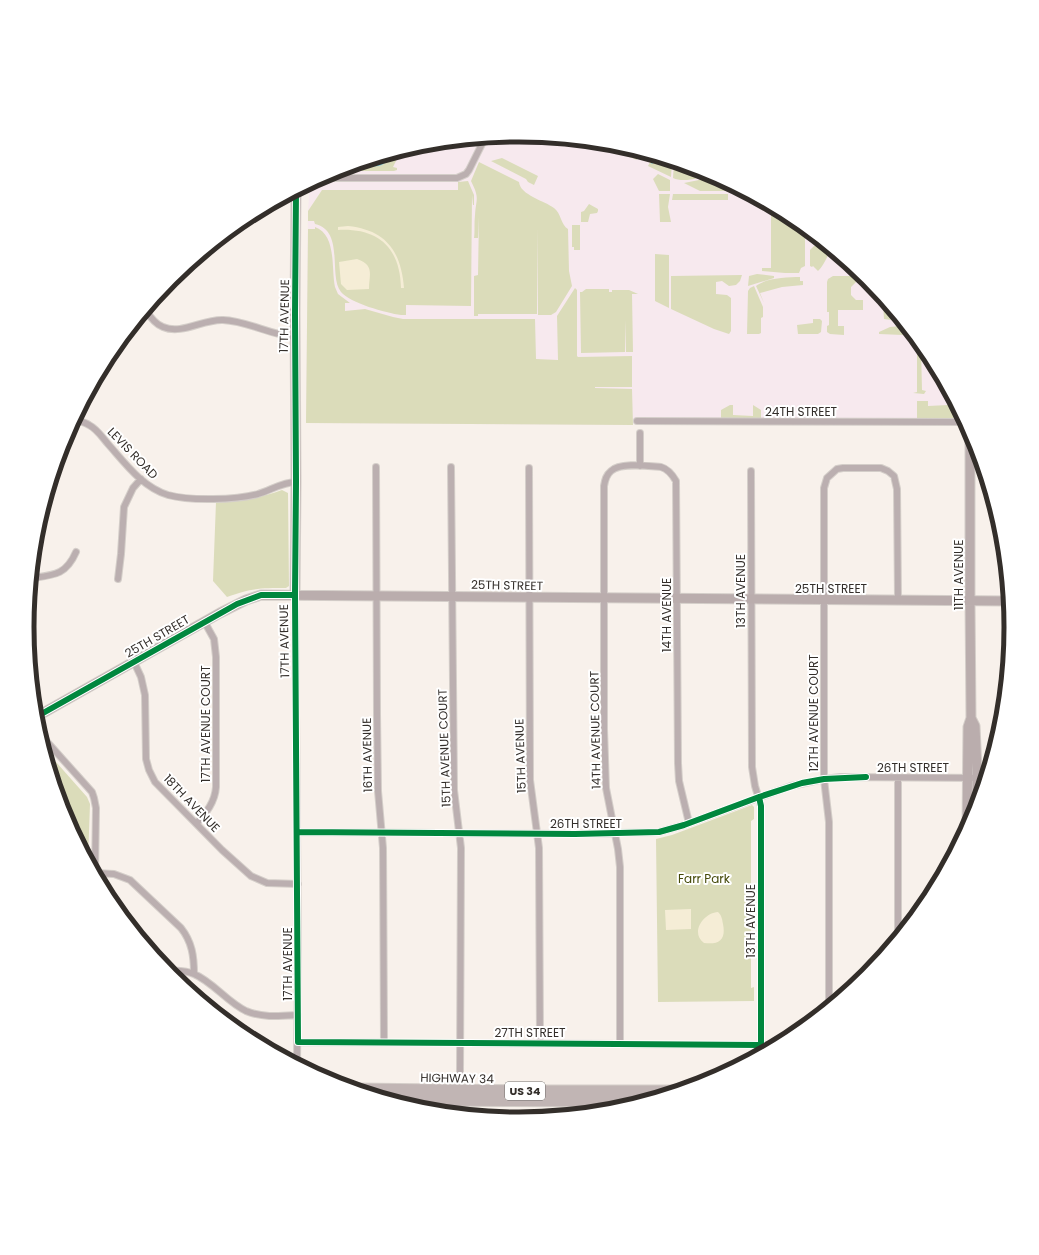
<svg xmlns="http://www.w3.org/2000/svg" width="1039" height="1255" viewBox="0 0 1039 1255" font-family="Poppins,sans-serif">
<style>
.education{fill:#f7e9ee}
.green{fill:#dbdcba}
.sand{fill:#f5edd6}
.water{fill:#84d1e1}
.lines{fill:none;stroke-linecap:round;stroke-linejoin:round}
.stream{stroke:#84d1e1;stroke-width:1.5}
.street-casing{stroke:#d4cec9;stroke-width:8}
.secondary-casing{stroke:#d4cec9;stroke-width:11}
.highway-casing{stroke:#d4cec9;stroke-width:13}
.street{stroke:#bbafb0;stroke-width:6}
.secondary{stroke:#baadad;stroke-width:9}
.highway{stroke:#c1b5b4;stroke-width:11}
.cycleway-casing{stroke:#fff;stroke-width:8}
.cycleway{stroke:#00873e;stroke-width:6}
.labels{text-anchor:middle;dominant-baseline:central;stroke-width:4;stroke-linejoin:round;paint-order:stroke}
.shield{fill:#fff;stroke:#706d6a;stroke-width:1}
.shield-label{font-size:11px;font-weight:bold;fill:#332e2a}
.street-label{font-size:12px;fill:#332e2a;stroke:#fff}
.park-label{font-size:12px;fill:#444908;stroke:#fff}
.rim{fill:none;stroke:#332e2a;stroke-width:5}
</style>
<rect width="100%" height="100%" fill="#f8f1eb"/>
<path class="education" d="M520,135L616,145L708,173L793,218L868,279L929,354L959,411V420L634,418L633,425L306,423L308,211L310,184L331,172L424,144Z"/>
<path class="green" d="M608,144L616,145L635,150L637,160L622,154Z
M401,151L393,167L397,168V170L394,171H336Z
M653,156L672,162L671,177L648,166Z
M502,158L538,176L534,185L528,182L526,179L491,161Z
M479,162L519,182C520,195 545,201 554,208C561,213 561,225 568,229L569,271L572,286L556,312L551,315H538V228L537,314H478V316H474V276L478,275L479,217L478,238H474C475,231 474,223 475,215C476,198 480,199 471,181Z
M674,162L708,173L710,174C701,178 683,183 673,178Z
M658,174L670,180V191H659L653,179Z
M714,176L728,183L731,191H700L684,183L704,179Z
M468,181L474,195V205H473L472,195L471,306L406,305V315H401C386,313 350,303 341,292C328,276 345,231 315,224L314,221H308V211L322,190H458V182Z
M659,194H670L668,207L671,222H660Z
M673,194H728V200H672Z
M589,204L598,209V211L597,213L590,214L588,222H581V212L584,211Z
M771,212C788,212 792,217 805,227V266L801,268L799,273H785L762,271V268H771Z
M572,225H580V250H574V247H572Z
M315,227C337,235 331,269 335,287L338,294L350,303H345V311L365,309L393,317L403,319H535L536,359L558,360L557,316L575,288L577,290V356L578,357L632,356V387H595V388L632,389L633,425L306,423L308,229H315Z
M825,246L830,249C829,255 822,268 818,271L813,266L812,267L810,266V250L814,246Z
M655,254L669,255V308L655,301Z
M757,274L774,276V278L748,286L749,276Z
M742,275L740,281L736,285L729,286L722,281L716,282V294L727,295L731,298V331L729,334L714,329L671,309V276Z
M833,276H853V279H859V276H861V279L867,278L870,282L857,281L851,287V295L856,300H863V310H838V326H844V335L830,334L827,332V326L829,325V312H827V282L828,279Z
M800,277V281H803V285L782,287L760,293L764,303L756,286C766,278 787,277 800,277Z
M754,286L763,307V317L761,318V333L759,334H747L748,291L750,288Z
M586,289H609V292H612V290H629L638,294H632L633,352H626V320L625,352L581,353L580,292H582Z
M885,303V306L888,308H892L901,320L899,321L884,319L883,304Z
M813,319H820L822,321L821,332L818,334H798L797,325L813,323Z
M900,326H906L910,331L903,335L879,334V332L890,327Z
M918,340L924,348L921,349L922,390L926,391L924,394L913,393L917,392V346L912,345V343Z
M948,394H951L959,411V420H912L913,418H917V401H928V406L948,405Z
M730,405H733V415L753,416V405L761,410V418H721V410Z
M282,490L288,493L289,586L286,588C261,588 251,588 227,597L213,581L216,502C239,501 260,498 282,490Z
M48,762H56L87,797L90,804L88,860L64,816Z
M752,805L754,807V819L751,821V988L754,987V1001L658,1002L656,839L672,835Z"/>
<path class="sand" d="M348,226C386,230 401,251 404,288H401C400,247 378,228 338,230V227Z
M357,259C375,265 369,275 369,289L347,290L341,284L339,262Z
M691,909V929L666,930L665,910Z
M718,912C722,916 722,919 723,924C726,939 720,945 704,943C690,933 703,913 718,912Z"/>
<path class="water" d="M392,154C383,171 373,166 356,165Z"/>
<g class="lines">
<path class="stream" d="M643,153L646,160
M652,163L658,158"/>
<defs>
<path id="street" d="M321,178H457L466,174L469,170L485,138
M146,310C150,317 155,324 163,327C182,335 203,319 223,320C248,321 270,335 295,337
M75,420C79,421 85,422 89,425C97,429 102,437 108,444C125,463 142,487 168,495C190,501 236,500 258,494C271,490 283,482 296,482
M637,421L965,422
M640,433V466
M376,467L377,714L378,791L383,848L384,1042
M451,467L454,790L461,848L460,1075
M529,468L530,780L539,848L540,1043
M751,471L752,767L755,786L761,806V1045
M32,578C54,575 66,575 76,552
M118,579L121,554L124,507L133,488L141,479
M295,595L298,950L297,1065
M134,662L141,677L145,695L146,759L149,770L155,782L222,850L251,876L267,883L298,884
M40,734L92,792L94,798L96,808L95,873
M898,778V939
M197,823C206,813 215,802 216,787V657L214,639L204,621
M297,832L575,834L659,832L684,825L791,786L824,779L840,777L986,778
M95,873L114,874L130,880L181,928C192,942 194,956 194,974
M166,970C175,971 185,970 194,974C213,982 227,1002 246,1011C262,1018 281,1016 298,1015
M829,1007V822L824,779V488L827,478L837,469L843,468H881L888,471L894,476L897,489L898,600
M298,1042L778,1045
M620,1044V867L618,849L606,788L604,729V486C605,480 606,475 611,471C620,462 648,466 661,467C668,469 672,474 676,481L678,763L679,781L689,823"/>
<path id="secondary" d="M295,595L296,482L295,314L296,191
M36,717L220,613L246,600L261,595L1009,601
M971,718L975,726L977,770V808
M967,830L968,727L971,718L970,601V431"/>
<path id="highway" d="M354,1089L533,1091H679
M390,1100L647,1101"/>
</defs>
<use href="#street" class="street-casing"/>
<use href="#secondary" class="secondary-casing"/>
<use href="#highway" class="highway-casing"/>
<use href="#street" class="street"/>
<use href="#secondary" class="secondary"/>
<use href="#highway" class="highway"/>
<defs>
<path id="cycleway" d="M296,191L295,314L296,482L295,595L298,1042L761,1045V806L759,797
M36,717L237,604L261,595H295
M297,832L575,834L659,832L684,825L759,797L802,783L824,779L866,777"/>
</defs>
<use href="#cycleway" class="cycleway-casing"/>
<use href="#cycleway" class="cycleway"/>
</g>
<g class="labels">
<rect class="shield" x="505" y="1082" width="40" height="18" rx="3"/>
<g class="shield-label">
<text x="525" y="1091">US 34</text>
</g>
<g class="street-label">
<text transform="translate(284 316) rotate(-89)">17TH AVENUE</text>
<text x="801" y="411">24TH STREET</text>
<text transform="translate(133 453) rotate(46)">LEVIS ROAD</text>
<text transform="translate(958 575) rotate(-90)">11TH AVENUE</text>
<text transform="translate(507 585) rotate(1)">25TH STREET</text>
<text x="831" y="588">25TH STREET</text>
<text transform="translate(740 591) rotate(-90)">13TH AVENUE</text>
<text transform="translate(666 615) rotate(-90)">14TH AVENUE</text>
<text transform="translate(157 636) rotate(-30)">25TH STREET</text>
<text transform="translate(284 641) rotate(-91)">17TH AVENUE</text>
<text transform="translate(813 713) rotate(-90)">12TH AVENUE COURT</text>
<text transform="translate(205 724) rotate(-90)">17TH AVENUE COURT</text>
<text transform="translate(595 730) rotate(-91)">14TH AVENUE COURT</text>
<text transform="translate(444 748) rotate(-92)">15TH AVENUE COURT</text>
<text transform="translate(367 755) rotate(-91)">16TH AVENUE</text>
<text transform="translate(520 756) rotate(-92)">15TH AVENUE</text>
<text x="913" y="767">26TH STREET</text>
<text transform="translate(192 803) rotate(46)">18TH AVENUE</text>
<text x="586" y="823">26TH STREET</text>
<text transform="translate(750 921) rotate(-90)">13TH AVENUE</text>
<text transform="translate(287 964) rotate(-90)">17TH AVENUE</text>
<text x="530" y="1032">27TH STREET</text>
<text transform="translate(457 1078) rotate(1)">HIGHWAY 34</text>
</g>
<g class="park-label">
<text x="704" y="878">Farr Park</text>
</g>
</g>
<path d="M0 0H1039V1255H0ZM34 627a485 485 0 1 1 970 0a485 485 0 1 1-970 0Z" fill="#fff" fill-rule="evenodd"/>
<path class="rim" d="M34 627a485 485 0 1 1 970 0a485 485 0 1 1-970 0Z"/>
</svg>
